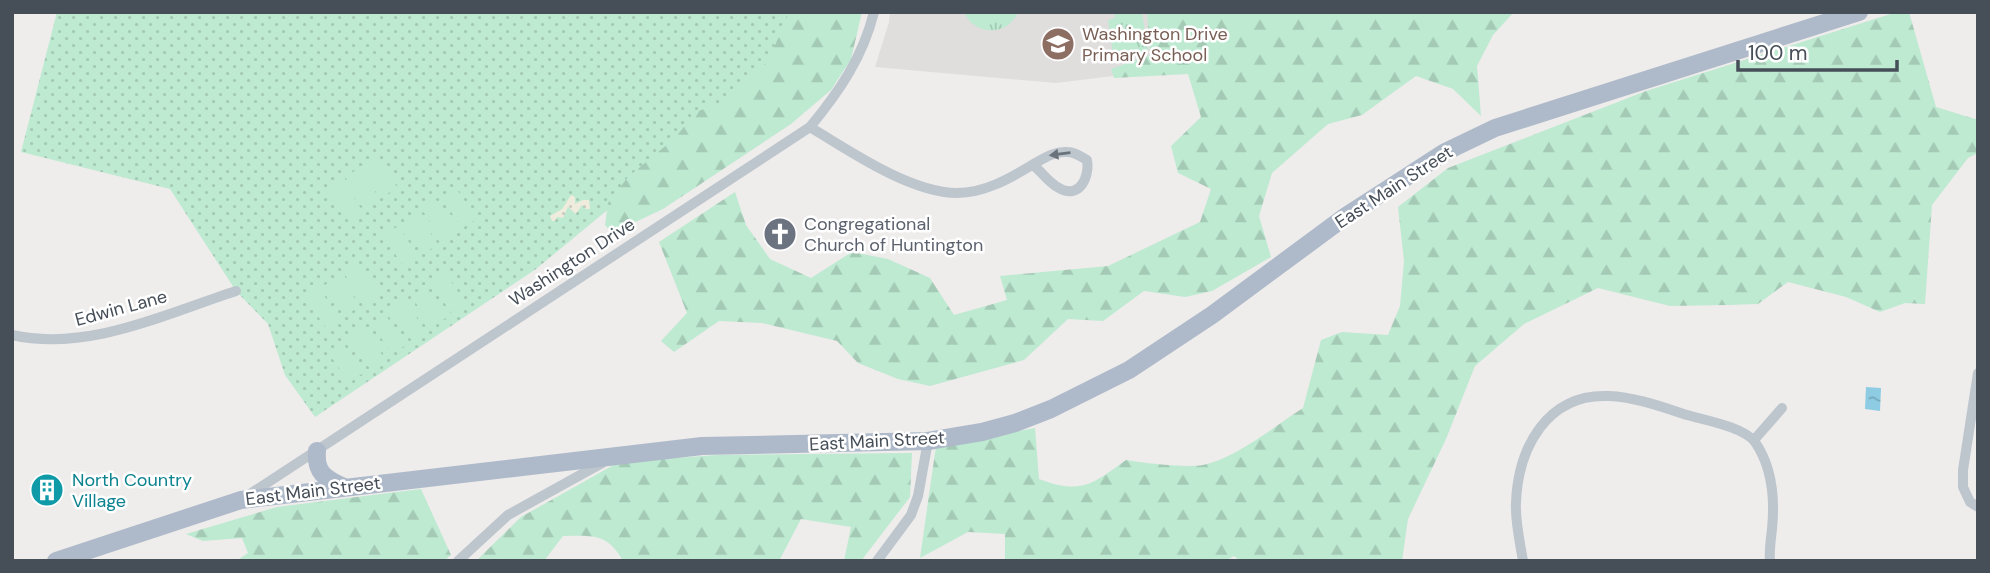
<svg xmlns="http://www.w3.org/2000/svg" width="1990" height="573" viewBox="0 0 1990 573" font-family="'DM Sans',sans-serif">
<style>
.education{fill:#e0dddd}
.grass{fill:url(#grass-dots)}
.forest{fill:url(#forest-firs)}
.sand{fill:url(#sand-dots)}
.park{fill:url(#park-tufts)}
.pitch{fill:#bdead1}
.water{fill:url(#water-ripples)}
.lines{fill:none;stroke-linecap:round;stroke-linejoin:round}
.street{stroke:#bec6cd;stroke-width:10}
.primary{stroke:#aebac9;stroke-width:18}
.oneway{fill:#6a727b}
.labels{text-anchor:middle;dominant-baseline:central;stroke-width:5;stroke-linejoin:round;paint-order:stroke}
.education-label{font-size:18px;fill:#785e54;stroke:#fff;text-anchor:start}
.street-label{font-size:18px;fill:#464e58;stroke:#fff}
.worship-label{font-size:18px;fill:#5b616d;stroke:#fff;text-anchor:start}
.culture-label{font-size:18px;fill:#0d838f;stroke:#fff;text-anchor:start}
</style>
<defs>
<pattern id="grass-dots" width="8" height="8" patternUnits="userSpaceOnUse" patternTransform="scale(1.75)"><rect width="8" height="8" fill="#bdead1"/><path d="M2 2h.1M6 6h.1" fill="none" stroke="#a4cab6" stroke-width="1.8" stroke-linecap="round"/></pattern>
<pattern id="forest-firs" width="22" height="20" patternUnits="userSpaceOnUse" patternTransform="scale(1.75)"><rect width="22" height="20" fill="#bdead1"/><path d="M5 1l3.5 6h-7zM16 11l3.5 6h-7z" fill="#a4cab6"/></pattern>
<pattern id="sand-dots" width="8" height="8" patternUnits="userSpaceOnUse" patternTransform="scale(1.75)"><rect width="8" height="8" fill="#efebdd"/><path d="M2 2h.1M6 6h.1" fill="none" stroke="#cecbc0" stroke-width="1.8" stroke-linecap="round"/></pattern>
<pattern id="park-tufts" width="24" height="20" patternUnits="userSpaceOnUse" patternTransform="scale(1.75)"><rect width="24" height="20" fill="#bdead1"/><path d="M3 7l-1-3M5 7V3M7 7l1-3M15 17l-1-3M17 17v-4M19 17l1-3" fill="none" stroke="#a4cab6"/></pattern>
<pattern id="water-ripples" width="26" height="14" patternUnits="userSpaceOnUse" patternTransform="scale(1.75)"><rect width="26" height="14" fill="#8dcce3"/><path d="M2 4q2-2 4 0t4 0M15 11q2-2 4 0t4 0" fill="none" stroke="#75a8bb"/></pattern>
</defs>
<rect width="100%" height="100%" fill="#efecec"/>
<path class="education" d="M890,12H1285L1195,66L1056,83L875,67L889,22Z"/>
<path class="grass" d="M57,12H801L789,60L536,269L315,417L285,375L268,324L236,291L170,189L21,152Z"/>
<path class="forest" d="M789,12H862L851,59L831,90L791,124L663,209L612,233L605,225L608,203L628,177L675,138L696,112L727,100L769,60Z
M1147,12H1514L1493,35L1477,66L1481,116L1453,89L1416,76L1362,115L1328,124L1272,173L1259,216L1271,257L1212,291L1185,297L1144,291L1103,321L1068,319L1024,360L930,386L898,379L858,363L837,341L762,323L719,321L674,352L661,341L687,313L659,242L735,192L746,225L770,259L811,278L852,252L888,259L930,278L954,315L1007,300L1000,276L1108,266L1200,222L1211,189L1178,173L1171,146L1201,117L1188,74L1114,78L1111,69L1150,55Z
M1897,12H1909L1936,107L1975,119L1978,117V153L1968,158L1932,205L1925,304L1905,303L1880,312L1846,297L1788,282L1758,304L1728,305L1670,306L1598,288L1524,324L1475,366L1446,439L1408,519L1402,561H1240L1234,556L1225,561H1005V534L968,532L920,558L936,446L1035,428L1039,479C1081,495 1093,484 1126,460C1145,463 1185,468 1203,465C1236,458 1275,426 1303,408L1321,340L1342,332L1388,335L1400,306L1404,261L1398,207L1448,168L1646,91Z
M912,453L910,497L861,561H844L851,527L801,519L779,561H623C607,532 591,536 563,536L544,561H479L478,559L521,517L619,462L717,455Z
M421,489L451,555L444,561H236L248,553L242,538L203,541L186,534L277,507Z"/>
<path class="sand" d="M571,195L575,197V204L583,200H589L590,209H586L582,205L576,214L568,207L563,218L557,217L555,221H552L550,216L562,209Z"/>
<path class="park" d="M964,12H1018C1008,37 974,36 964,12Z
M1114,12H1142L1148,52L1114,61L1108,20L1115,18Z"/>
<path class="pitch" d="M376,156L397,187L383,197L362,166Z
M359,168L380,199L366,208L345,177Z
M341,179L362,210L348,220L327,189Z
M456,188L477,219L462,228L441,197Z
M436,200L457,231L443,241L422,210Z
M417,213L438,244L424,254L403,223Z
M398,226L419,257L404,267L383,236Z
M358,262L379,293L364,303L343,272Z
M446,274L467,305L452,314L431,283Z
M339,275L360,306L345,316L325,285Z
M425,287L446,318L432,327L411,296Z
M319,288L340,319L326,328L305,297Z
M405,300L426,332L412,341L391,310Z
M385,314L406,345L392,354L371,323Z
M364,328L385,359L370,369L349,337Z
M342,342L363,373L349,383L328,352Z"/>
<path class="water" d="M1866,387L1881,388L1880,411L1865,409Z"/>
<g class="lines">
<path class="street" d="M810,127C849,151 911,193 957,193C984,193 1009,179 1032,165C1043,159 1054,151 1067,152C1075,152 1080,156 1087,160C1090,177 1079,200 1059,188C1049,183 1042,172 1033,165
M12,335C88,352 165,314 236,291
M1978,373L1963,470V487L1970,502L1978,507
M1754,440L1782,408
M247,496L810,127C839,92 863,57 874,12
M458,561L508,515L602,463
M877,561L911,515L918,496L928,441
M1523,561C1520,542 1515,522 1516,503C1518,448 1547,393 1609,396C1635,397 1662,407 1687,415C1704,420 1744,427 1755,442C1773,468 1775,499 1772,529C1771,539 1769,550 1770,561"/>
<path class="primary" d="M317,451C315,472 325,479 344,487
M56,561L241,500L702,446L928,441L982,432L1015,423L1051,409L1129,370L1212,315L1346,216L1445,152L1495,128L1859,12"/>
</g>
<defs><path id="oneway-solid" d="M-6-.8H1V-3.2L6.5 0L1 3.2V.8H-6Z" transform="scale(1.75)"/></defs>
<use class="oneway" href="#oneway-solid" transform="translate(1060 154) rotate(173)"/>
<defs>
<symbol id="school-disc" viewBox="-11 -11 22 22"><circle r="9.5" fill="#8d6e63" stroke="#fff"/><path d="M0-5L7-2L0 1L-7-2ZM-4 1L0 2.5L4 1V4Q0 6-4 4Z" fill="#fff"/></symbol>
<symbol id="church-disc" viewBox="-11 -11 22 22"><circle r="9.5" fill="#6b7280" stroke="#fff"/><path d="M-1.2-6h2.4v3.5h3.3v2.4h-3.3V6h-2.4V-.1h-3.3v-2.4h3.3Z" fill="#fff"/></symbol>
<symbol id="building-disc" viewBox="-11 -11 22 22"><circle r="9.5" fill="#0f9aa8" stroke="#fff"/><path d="M-4-6H4V6H1V3H-1V6H-4ZM-2.5-4.3h1.7v1.8h-1.7ZM.8-4.3h1.7v1.8H.8ZM-2.5-1h1.7V.8h-1.7ZM.8-1h1.7V.8H.8Z" fill="#fff"/></symbol>
</defs>
<g fill-rule="evenodd">
<use href="#school-disc" x="1039" y="25" width="38" height="38"/>
<use href="#church-disc" x="761" y="215" width="38" height="38"/>
<use href="#building-disc" x="28" y="471" width="38" height="38"/>
</g>
<g class="labels">
<g class="education-label">
<text x="1082" y="34">Washington Drive<tspan x="1082" dy="21">Primary School</tspan></text>
</g>
<g class="street-label">
<text transform="translate(1394 187) rotate(-33)">East Main Street</text>
<text transform="translate(572 262) rotate(-33)">Washington Drive</text>
<text transform="translate(121 308) rotate(-15)">Edwin Lane</text>
<text transform="translate(877 441) rotate(-3)">East Main Street</text>
<text transform="translate(313 491) rotate(-7)">East Main Street</text>
</g>
<g class="worship-label">
<text x="804" y="224">Congregational<tspan x="804" dy="21">Church of Huntington</tspan></text>
</g>
<g class="culture-label">
<text x="72" y="480">North Country<tspan x="72" dy="21">Village</tspan></text>
</g>
</g>
<rect width="1990" height="573" fill="none" stroke="#464e58" stroke-width="28"/>
<path d="M1738 60v10h159v-10" fill="none" stroke="#464e58" stroke-width="3.5"/>
<text x="1748" y="60" font-size="21" fill="#464e58" stroke="#ffffff" stroke-width="5" paint-order="stroke">100 m</text>
</svg>
